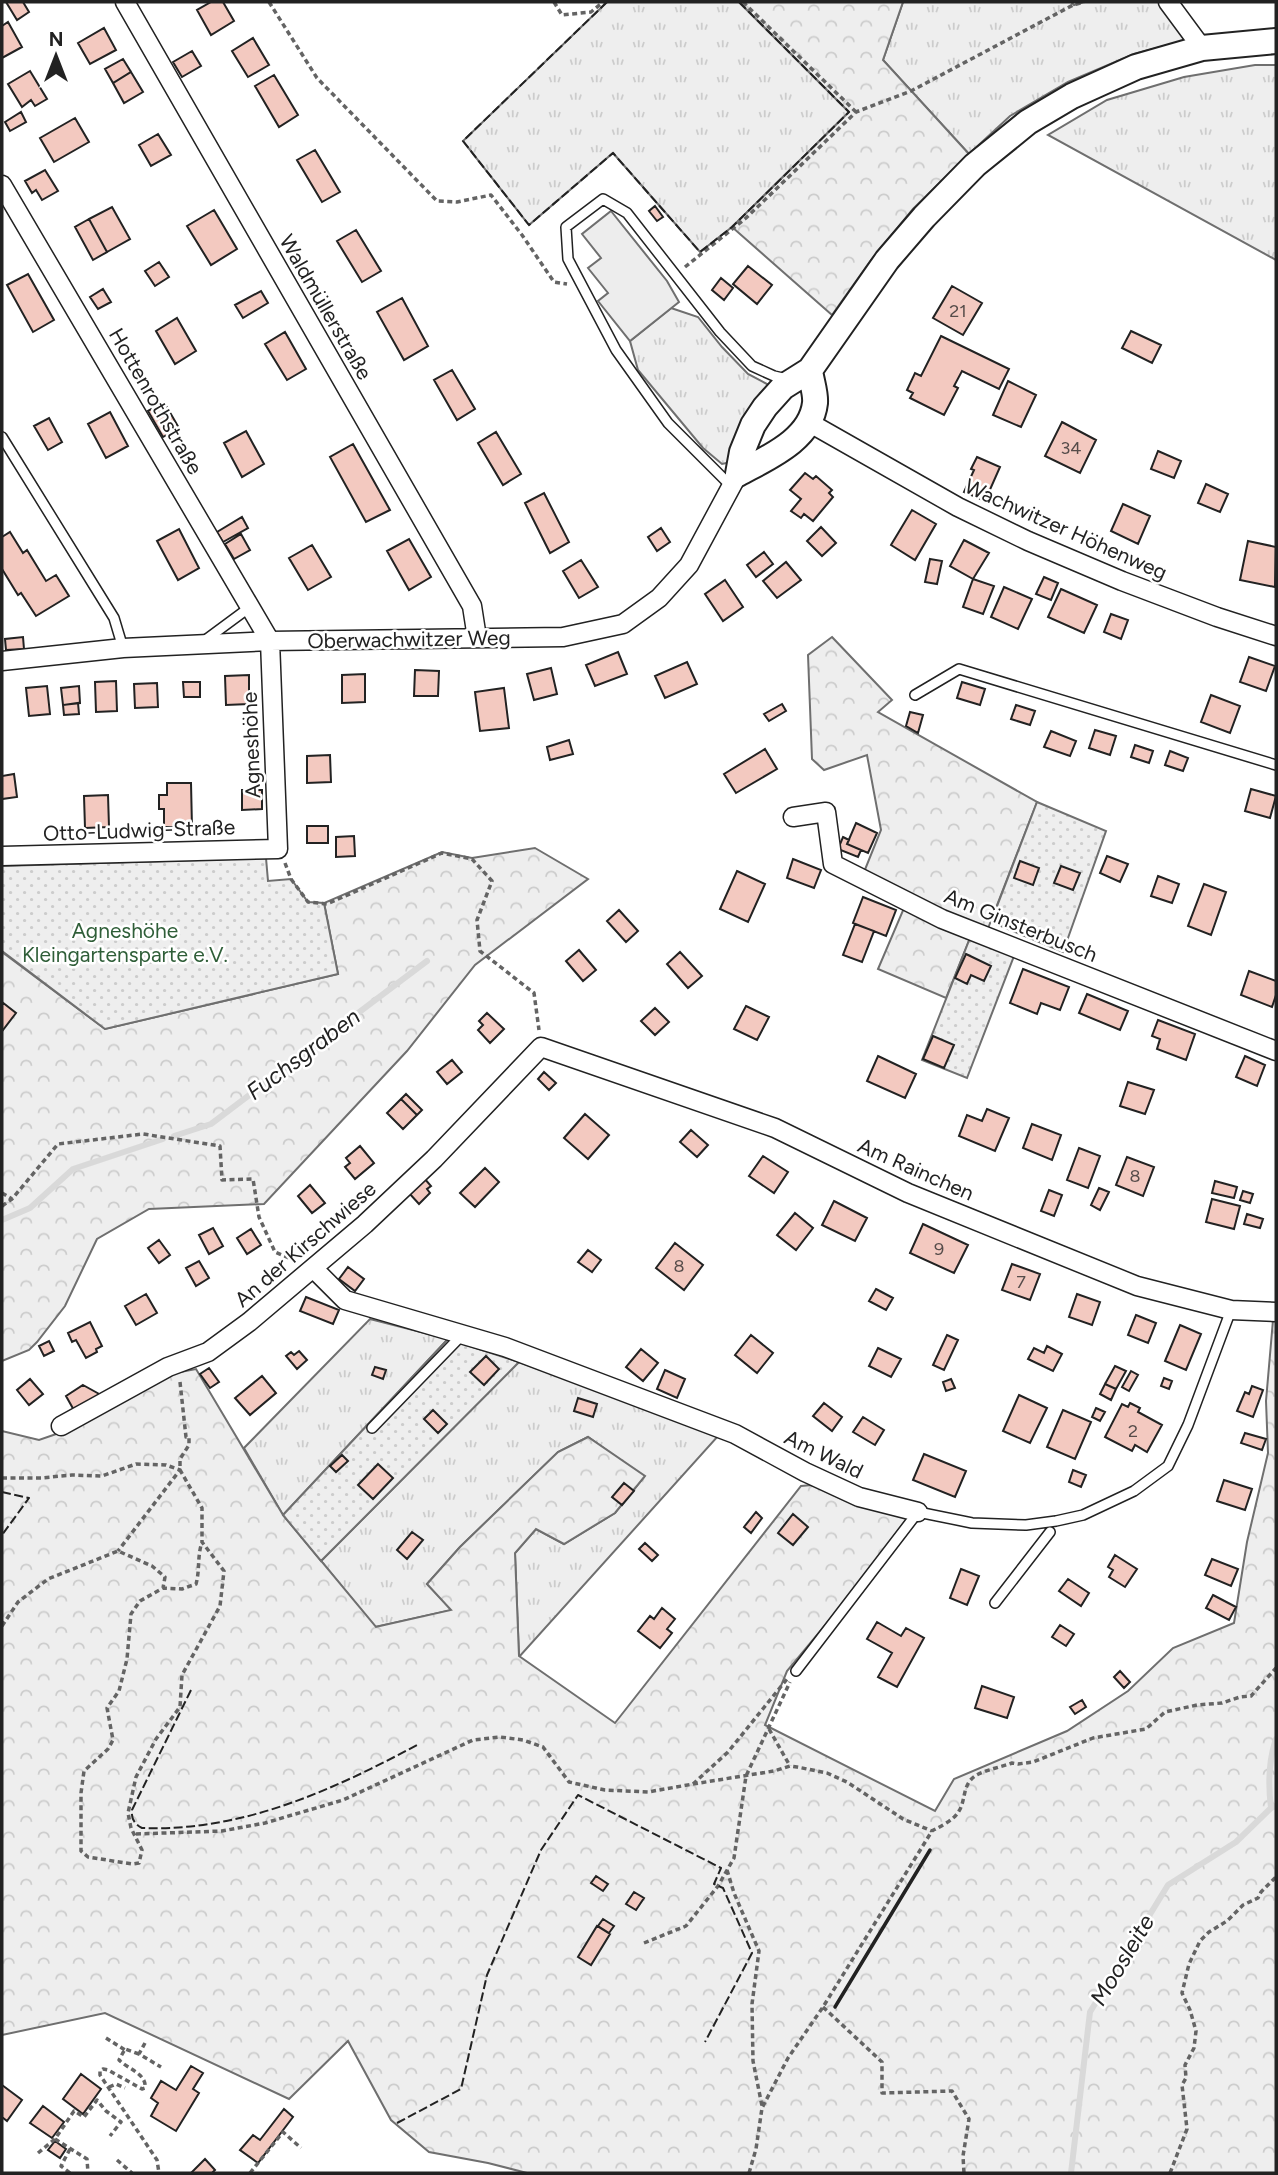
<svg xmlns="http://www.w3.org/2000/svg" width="1278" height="2175" viewBox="0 0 1278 2175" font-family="Figtree,sans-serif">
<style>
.grass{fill:url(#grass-tufts);stroke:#6f6f6f;stroke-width:2}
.forest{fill:url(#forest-crowns);stroke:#6f6f6f;stroke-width:2}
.garden{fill:url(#garden-dots);stroke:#6f6f6f;stroke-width:2}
.parking{fill:#ededed;stroke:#6f6f6f;stroke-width:2}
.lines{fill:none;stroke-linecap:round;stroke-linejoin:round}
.stream{stroke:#d9d9d9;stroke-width:6}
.building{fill:#f3c9c0;stroke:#222;stroke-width:2}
.lane-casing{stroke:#222;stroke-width:12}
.street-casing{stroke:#222;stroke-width:21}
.secondary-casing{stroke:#222;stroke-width:28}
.path{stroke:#646464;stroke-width:3.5;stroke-dasharray:5 3.5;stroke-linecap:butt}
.lane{stroke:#fff;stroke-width:9}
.street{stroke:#fff;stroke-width:18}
.secondary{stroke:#fff;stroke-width:24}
.fence{stroke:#222;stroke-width:2;stroke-dasharray:9 3.5;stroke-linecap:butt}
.wall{stroke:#222;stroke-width:3.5}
.labels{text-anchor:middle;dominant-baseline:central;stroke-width:5;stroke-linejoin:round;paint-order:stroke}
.number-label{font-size:18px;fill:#564c4a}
.street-label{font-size:21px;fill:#222;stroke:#fff}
.park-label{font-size:21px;fill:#2f5e38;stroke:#fff}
.water-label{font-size:23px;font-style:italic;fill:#222;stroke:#fff}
</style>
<defs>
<pattern id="grass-tufts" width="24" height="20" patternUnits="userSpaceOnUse" patternTransform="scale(1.75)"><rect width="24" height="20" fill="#eee"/><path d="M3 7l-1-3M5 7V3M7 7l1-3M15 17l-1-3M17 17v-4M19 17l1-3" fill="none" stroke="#ccc"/></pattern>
<pattern id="forest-crowns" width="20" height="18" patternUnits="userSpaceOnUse" patternTransform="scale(1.75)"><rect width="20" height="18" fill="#eee"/><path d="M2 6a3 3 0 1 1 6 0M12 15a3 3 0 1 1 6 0" fill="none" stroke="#ccc"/></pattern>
<pattern id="garden-dots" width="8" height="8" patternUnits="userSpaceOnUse" patternTransform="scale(1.75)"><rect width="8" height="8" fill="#eee"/><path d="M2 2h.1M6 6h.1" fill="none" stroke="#ccc" stroke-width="1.8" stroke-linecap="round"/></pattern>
</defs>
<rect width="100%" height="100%" fill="#fff"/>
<path class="grass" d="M607,2H739L849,112L732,227L700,252L613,153L529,225L463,141Z
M903,2H1071L1074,5L1084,2H1165L1187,40L1134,54L1068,82L1010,116L969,154L883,60Z
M1255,65H1276V260L1048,135L1107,100L1184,77Z
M671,308L698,317L722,347L748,374L767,384L769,390L731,462L722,464L703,448L638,370L630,341Z
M370,1319L448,1339L283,1515L244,1448Z
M519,1362L719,1435L519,1657L515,1553L536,1529L564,1544L615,1513L644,1477L588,1437L558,1452L460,1547L427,1584L452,1610L375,1627L321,1561Z"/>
<path class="forest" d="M739,2H903L883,60L969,154L913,209L871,260L832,315L732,227L849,112Z
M832,637L892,700L878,712L1037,802L987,931L864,872L881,830L867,755L824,770L812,759L808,655Z
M535,848L588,879L475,965L407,1051L264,1204L149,1209L97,1239L65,1306L37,1342L29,1350L2,1361V952L105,1029L338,974L324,903L442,852L472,858Z
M904,908L970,938L946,998L878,969Z
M1273,1320L1276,1321V2173H527L488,2163L429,2152L391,2120L348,2041L289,2099L105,2013L2,2035V1431L39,1440L62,1432L175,1373L196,1369L283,1515L376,1627L451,1610L427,1584L460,1547L558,1452L588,1437L645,1476L615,1513L564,1544L536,1529L515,1553L519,1656L615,1723L801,1486L812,1485L857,1502L909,1516L847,1599L787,1671L765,1725L935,1811L954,1779L1067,1731L1128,1691L1173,1648L1234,1623L1247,1542L1268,1453L1266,1401Z"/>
<path class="garden" d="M1037,802L1106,831L1063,952L991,922Z
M266,858L268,881L291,879L308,902L324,903L338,974L105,1029L2,951V866Z
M970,938L1014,956L967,1078L922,1060Z
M448,1339L519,1362L321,1561L283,1515Z"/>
<path class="parking" d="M611,211L667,281L679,302L630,341L598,301L608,293L588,268L601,258L582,234Z"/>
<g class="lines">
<path class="stream" d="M174,1136L211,1124L427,961
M2,1220L30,1208L73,1169L163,1139
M1271,1808C1268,1784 1268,1762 1276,1739
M1071,2173L1090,2012L1168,1885L1236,1842L1271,1808L1276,1806"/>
</g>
<path class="building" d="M6,2H23L29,12L17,20Z
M211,2H223L234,21L211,35L197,10Z
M8,22L22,47L2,58V26Z
M104,28L116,50L90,64L78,43Z
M253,38L269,65L248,77L232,51Z
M192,51L201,66L182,77L173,62Z
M123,59L131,72L113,83L105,69Z
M30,71L47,99L35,106L31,100L22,107L8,84Z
M131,72L143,92L124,103L113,83Z
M274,75L298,115L279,127L255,86Z
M21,112L26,122L10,131L5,122Z
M75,118L89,142L54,162L40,138Z
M158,134L171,155L151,166L139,145Z
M315,150L340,192L322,202L297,160Z
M45,170L58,191L42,200L36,190L32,193L25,181Z
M655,206L663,217L657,221L649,211Z
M112,207L130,239L107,252L89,219Z
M214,210L237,249L211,265L187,226Z
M89,219L107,252L93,260L75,227Z
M356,230L381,271L362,282L337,241Z
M159,262L169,277L155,286L145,271Z
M748,266L772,285L757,304L733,284Z
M28,274L54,320L33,332L7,285Z
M721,278L733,288L724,300L712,290Z
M952,286L982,303L963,335L933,318Z
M103,289L111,302L98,309L90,297Z
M261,291L268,303L243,318L235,305Z
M402,298L428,346L404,360L377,312Z
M177,318L196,351L175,364L156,331Z
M1131,331L1161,345L1152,363L1122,348Z
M285,332L306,369L287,380L265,344Z
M941,336L1009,369L999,389L962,371L954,386L958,388L944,415L910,398L913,393L907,390L915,373L921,376Z
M452,370L475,409L457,420L434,380Z
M1008,381L1036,395L1021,427L993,415Z
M164,402L179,428L163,437L148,411Z
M110,412L128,446L106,458L88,424Z
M49,418L62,442L48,450L34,426Z
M1062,422L1096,440L1080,473L1045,456Z
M246,431L264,464L242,477L224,443Z
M496,432L521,474L503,485L478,443Z
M353,444L390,510L366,522L330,457Z
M1158,451L1181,461L1174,478L1151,469Z
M977,457L1000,467L985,501L964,492L974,470L971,469Z
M805,473L813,479L816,476L832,490L829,493L833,497L813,521L804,514L801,518L791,511L801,499L790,490Z
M1206,484L1228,494L1220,512L1198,503Z
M544,493L569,542L550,553L525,503Z
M1123,504L1150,516L1138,544L1111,531Z
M912,510L936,524L915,560L891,545Z
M242,517L248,528L223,542L217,532Z
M821,527L836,543L822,556L807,541Z
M661,528L670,542L657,551L648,537Z
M179,529L199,568L178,580L157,541Z
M10,532L23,553L27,550L46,581L56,575L69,596L36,616L21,593L18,595L2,569V537Z
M241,534L250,550L234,559L225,544Z
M409,539L431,577L409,590L387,551Z
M964,540L989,553L973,579L950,566Z
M1248,541L1276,547L1275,587L1240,580Z
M312,545L331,577L308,590L289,558Z
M764,552L773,564L756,577L747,565Z
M930,559L942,561L937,584L925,582Z
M581,560L598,587L579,598L563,571Z
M786,562L801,580L777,598L763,581Z
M1044,577L1058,583L1051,600L1036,594Z
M973,579L994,586L983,614L963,607Z
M725,580L743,607L723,621L705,594Z
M1004,587L1032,599L1018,629L991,617Z
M1061,589L1097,605L1084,633L1048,617Z
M1111,614L1128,620L1121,639L1104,632Z
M23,637L24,649L6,650L5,639Z
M618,652L627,674L595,686L586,665Z
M1249,657L1275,666L1266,691L1240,682Z
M687,662L697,684L665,698L655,676Z
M551,668L557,694L534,700L527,674Z
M415,670L439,671L438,696H414Z
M365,674V702L342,703V675Z
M249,675V704L226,705L225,676Z
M116,681L117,711L96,712L95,682Z
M183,682H200V697H184Z
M962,682L985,689L980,705L957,698Z
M157,683L158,707L135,708L134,684Z
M47,686L50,714L29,716L26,688Z
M79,686L80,703L63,705L61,688Z
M504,688L509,728L480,731L475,692Z
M1211,695L1240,706L1230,733L1201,722Z
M78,703L79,714L64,715L63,705Z
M782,704L786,711L769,721L764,714Z
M1016,705L1035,711L1030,725L1011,719Z
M910,712L923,715L918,733L906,726Z
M1095,730L1116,736L1110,755L1089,748Z
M1051,731L1076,741L1070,756L1044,747Z
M569,740L573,754L550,760L547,747Z
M1135,745L1153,751L1149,763L1131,757Z
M765,749L777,769L736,793L724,774Z
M1170,751L1188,758L1183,771L1165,765Z
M330,755L331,782L307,783V756Z
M14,774L17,797L2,799V776Z
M167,783H191L192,827H164V809H159V795H167Z
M1251,789L1276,796L1270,818L1245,811Z
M242,790H262V809L242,810Z
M108,795L109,827L85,828L84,796Z
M856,823L877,833L868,853L847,844Z
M307,826H328V843H307Z
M354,836L355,856L336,857V837Z
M843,837L849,840L847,844L861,850L858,857L838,849Z
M1107,856L1128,864L1120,882L1100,873Z
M793,859L821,870L814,888L787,878Z
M1020,861L1039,868L1033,885L1014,878Z
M1061,866L1080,873L1073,890L1054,883Z
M737,871L765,884L748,922L720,909Z
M1158,876L1179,884L1172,903L1151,896Z
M1204,884L1226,892L1211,935L1188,926Z
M863,897L896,910L886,936L853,923Z
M619,910L638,931L626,942L607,921Z
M855,924L874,931L862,962L843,955Z
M579,950L596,970L583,981L566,961Z
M680,952L702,976L688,988L667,964Z
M966,954L991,966L984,981L971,975L967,984L955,978Z
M1023,969L1069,987L1060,1010L1041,1003L1037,1014L1010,1003Z
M1249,971L1276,981V995L1272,1007L1241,995Z
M1087,994L1128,1011L1120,1030L1079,1013Z
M2,1002L16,1013L3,1030L2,1029Z
M746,1006L769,1017L757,1040L734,1029Z
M655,1008L669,1022L655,1035L641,1021Z
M487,1013L504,1029L490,1043L478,1030L483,1025L479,1021Z
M1158,1020L1195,1034L1186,1060L1157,1049L1160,1039L1152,1036Z
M933,1036L954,1045L944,1068L923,1059Z
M878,1056L916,1074L905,1098L867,1081Z
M1245,1056L1265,1065L1257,1086L1236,1077Z
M452,1060L462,1072L447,1084L437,1072Z
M544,1072L556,1083L549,1090L538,1079Z
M1128,1082L1154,1090L1145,1114L1120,1106Z
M406,1094L422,1110L417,1115L401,1099Z
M401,1099L417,1115L403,1129L387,1113Z
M987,1109L1009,1118L995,1151L959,1136L967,1115L982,1121Z
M585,1114L609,1135L588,1159L564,1138Z
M1032,1124L1061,1135L1052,1160L1023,1148Z
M691,1130L708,1145L697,1157L680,1142Z
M360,1146L374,1163L355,1179L345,1167L350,1163L346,1158Z
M1079,1148L1100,1156L1088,1188L1067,1180Z
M763,1156L788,1172L774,1193L749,1176Z
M1127,1157L1154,1167L1143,1196L1116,1185Z
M485,1168L499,1182L475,1207L460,1193Z
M424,1178L431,1186L427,1189L430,1193L419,1204L409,1193Z
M1215,1181L1237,1187L1234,1198L1212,1193Z
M310,1185L325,1203L312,1213L298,1196Z
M1099,1188L1109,1192L1100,1210L1091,1205Z
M1049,1190L1062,1195L1054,1216L1041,1211Z
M1243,1191L1253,1194L1250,1203L1240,1200Z
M1212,1199L1240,1206L1234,1229L1206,1222Z
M834,1201L867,1218L855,1241L822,1225Z
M795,1213L813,1228L796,1250L777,1235Z
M1247,1214L1263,1219L1260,1228L1244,1224Z
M923,1224L968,1245L954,1273L910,1253Z
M213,1228L223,1246L209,1254L199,1235Z
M251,1229L261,1245L247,1254L237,1238Z
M159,1240L170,1255L159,1263L148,1248Z
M675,1243L703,1265L684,1290L656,1268Z
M588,1250L601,1260L592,1272L578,1262Z
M199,1261L209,1278L196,1286L186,1268Z
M1012,1264L1040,1274L1030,1300L1002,1290Z
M348,1267L364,1279L355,1291L339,1279Z
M876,1289L893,1298L886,1310L869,1301Z
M146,1294L157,1313L136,1325L125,1306Z
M1077,1294L1100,1302L1092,1325L1069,1317Z
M306,1297L339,1310L333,1324L300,1311Z
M1136,1315L1156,1323L1148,1343L1128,1335Z
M90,1322L102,1346L96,1349L97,1352L86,1358L76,1340L72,1342L68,1333Z
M1180,1325L1201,1334L1186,1370L1165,1361Z
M751,1335L773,1353L757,1373L735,1355Z
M947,1335L958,1340L944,1370L933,1365Z
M49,1341L54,1351L44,1356L39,1346Z
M1047,1346L1062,1354L1053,1371L1028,1359L1034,1348L1044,1353Z
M878,1348L901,1359L891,1377L869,1366Z
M641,1349L658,1363L643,1381L626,1367Z
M299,1351L307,1360L297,1369L286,1356L291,1352L294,1355Z
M486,1356L499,1369L484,1385L470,1372Z
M1115,1366L1126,1371L1116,1389L1105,1384Z
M375,1367L386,1370L383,1379L372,1375Z
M209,1368L219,1382L210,1388L200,1374Z
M665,1370L685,1379L677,1398L657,1389Z
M1131,1371L1138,1375L1129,1391L1122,1387Z
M262,1376L276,1393L250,1415L235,1398Z
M1164,1378L1172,1381L1169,1389L1161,1386Z
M30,1379L43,1394L29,1405L17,1390Z
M951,1379L955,1388L946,1391L943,1382Z
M1105,1384L1116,1389L1111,1400L1100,1394Z
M83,1385L101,1395L75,1412L66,1396Z
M1252,1386L1263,1390L1253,1417L1237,1411L1245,1392L1249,1394Z
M1019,1395L1047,1408L1030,1443L1003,1431Z
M578,1398L597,1404L593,1417L574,1411Z
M824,1403L842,1417L832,1431L813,1416Z
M1130,1403L1140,1408L1138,1412L1162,1425L1147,1452L1135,1445L1132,1451L1105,1437L1122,1404L1128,1407Z
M1096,1408L1105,1412L1100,1421L1092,1417Z
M433,1410L447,1424L438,1433L424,1419Z
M1063,1410L1091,1422L1075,1459L1047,1447Z
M863,1417L884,1430L875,1445L853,1432Z
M1245,1433L1266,1439L1262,1450L1241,1443Z
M924,1454L966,1471L955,1497L913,1480Z
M342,1455L348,1461L336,1472L330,1466Z
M378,1464L393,1478L373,1499L358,1485Z
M1073,1470L1086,1475L1081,1487L1069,1482Z
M1224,1480L1252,1489L1245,1510L1217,1501Z
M624,1483L634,1491L622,1505L612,1497Z
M756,1512L762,1518L751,1533L744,1527Z
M793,1514L808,1527L793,1545L778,1533Z
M412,1532L423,1540L407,1559L397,1550Z
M645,1543L658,1555L652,1561L639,1549Z
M1115,1555L1137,1569L1125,1587L1109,1577L1113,1570L1108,1567Z
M1212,1559L1238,1569L1231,1586L1205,1575Z
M961,1569L979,1576L967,1605L950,1598Z
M1068,1579L1089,1593L1081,1606L1059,1591Z
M1213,1595L1236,1607L1229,1620L1206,1608Z
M662,1608L675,1619L667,1629L672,1633L660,1648L638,1631L650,1616L654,1619Z
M877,1622L901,1636L906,1628L924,1638L897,1687L878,1677L892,1653L867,1639Z
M1060,1625L1074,1634L1066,1646L1052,1637Z
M1120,1671L1130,1682L1124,1688L1114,1677Z
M982,1686L1014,1697L1007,1718L975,1708Z
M1082,1700L1086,1707L1075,1714L1070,1707Z
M596,1876L608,1884L603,1891L591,1883Z
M634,1892L644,1898L636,1910L626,1904Z
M603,1919L614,1926L609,1933L598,1926Z
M597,1926L610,1934L591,1965L578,1957Z
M191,2066L203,2073L193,2089L199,2093L176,2131L151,2116L158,2103L151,2098L161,2081L176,2090Z
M81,2074L101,2089L83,2114L63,2099Z
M2,2085L22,2100L7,2121L2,2117Z
M43,2106L64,2122L52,2138L30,2123Z
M284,2109L293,2117L258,2163L240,2150L253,2135L260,2140Z
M55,2141L66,2149L60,2158L48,2150Z
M205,2159L215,2170L212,2173H191Z"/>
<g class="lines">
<defs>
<path id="lane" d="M2,437L114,618L123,648
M732,487L668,423L616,350L568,259L566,227L603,199L627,213L720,332L752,366L774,376L787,379
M204,641L250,607
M915,695L959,669L1276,765
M372,1428L463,1334
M995,1603L1050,1532
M796,1671L918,1512L972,1523L1026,1525L1056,1521L1083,1515L1134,1491L1168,1466L1188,1425L1231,1310"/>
<path id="street" d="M125,2L472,606L477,638
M1168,2L1202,48
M2,185L270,641L278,849L2,856
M810,423L958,507L1028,541L1122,581L1217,617L1276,636
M2,661L123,648L270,641L563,637L623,624L659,598L689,565L738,474
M793,817L826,812L833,864L942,919L1276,1051
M314,1269L345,1300L505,1347L735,1434L805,1472L859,1497L918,1512
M61,1426L168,1367L208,1352L249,1322L365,1224L434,1159L541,1047L775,1128L908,1193L1137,1286L1231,1310L1276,1312"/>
<path id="secondary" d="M738,474L742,452L753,425L765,407L783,387L810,370L887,260L924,217L975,165L1028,122L1072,96L1136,67L1202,48L1276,41
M738,474C767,458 811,440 815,403C816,393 811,380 810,370"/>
</defs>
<use href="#lane" class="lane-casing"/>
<use href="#street" class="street-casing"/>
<use href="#secondary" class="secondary-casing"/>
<path class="path" d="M269,2L317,78L437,201L457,202L491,195L522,235L554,282L567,284
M554,2L562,15L591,12L603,2
M743,2L856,112
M685,267L746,218L856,112L911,91L1073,5L1084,2
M285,863L291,879L308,902L327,904L442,853L472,859L492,881L477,920L480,951L534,993L539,1030
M2,1193L12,1199
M2,1206L12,1199L58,1144L143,1134L220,1146L222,1180L253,1179L259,1217L275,1252L296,1261
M180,1382L186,1437H189V1445L180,1459V1470L202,1508V1542L224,1571L220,1606L182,1675L180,1707L156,1739L136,1777L128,1813L131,1828L142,1850L139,1863L132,1864L88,1857L81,1851V1793L84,1771L108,1749L113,1740L107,1708L119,1691L127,1659L131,1614L140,1601L163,1588L182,1589L196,1584C200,1570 197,1557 202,1542
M2,1478H41L72,1475L102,1476L136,1464L166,1465L180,1470L118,1551
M2,1626L18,1602L48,1579L118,1551L152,1566L165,1577L163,1588
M769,1729L790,1766
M693,1784L774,1771L790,1766L797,1767L827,1773L847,1782L903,1819L932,1831
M136,1834L222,1831L265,1823L343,1800L473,1740L500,1737L523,1740L543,1747L569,1782L605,1790L648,1792L693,1784L728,1752L787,1679
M727,1870L734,1893L759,1951L752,2004L753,2061L762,2106
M644,1943L686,1926L718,1886L734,1858L746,1776L790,1682
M823,2007L882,2062V2093L952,2091L969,2119L963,2156L964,2173
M106,2038L125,2050
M145,2043L139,2054L161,2067
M139,2054L125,2049L119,2060C128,2069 147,2074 145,2088L142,2089L108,2070L103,2069L100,2071V2075L157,2160L159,2173
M109,2087L116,2084L125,2088
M55,2139L87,2159L88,2173
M70,2149L61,2166L70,2173
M38,2153L55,2139L74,2111L84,2117L97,2100L106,2111L121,2122L110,2136
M117,2160L132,2173
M250,2173L283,2132L301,2148
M749,2173L756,2149L762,2108L788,2058L823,2007L932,1831C941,1826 954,1820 959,1811C966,1800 962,1785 975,1776C985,1770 1001,1767 1012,1763L1018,1764L1033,1762L1093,1738L1146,1729L1165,1712L1197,1705L1222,1703L1240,1697L1251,1696L1276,1668
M1170,2173L1187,2129L1182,2085L1186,2078L1185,2065L1194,2048L1196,2031L1190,2010L1182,1993L1189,1964L1200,1941L1209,1932L1227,1921L1243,1905L1258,1898L1261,1892L1276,1877"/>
<use href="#lane" class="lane"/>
<use href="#street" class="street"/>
<use href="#secondary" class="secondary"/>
<path class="fence" d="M607,2L463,141L529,225L613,153L700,252L732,227L849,112L739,2
M2,1492L29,1498L2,1535
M191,1690L132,1810C131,1818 134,1824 142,1828C242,1832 333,1790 419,1744
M397,2123L461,2089L487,1975L541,1850L578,1795L721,1868L714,1884L723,1888L752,1953L705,2042"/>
<path class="wall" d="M835,2007L930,1850"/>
</g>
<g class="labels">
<g class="number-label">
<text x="958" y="311">21</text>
<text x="1071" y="448">34</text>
<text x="1135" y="1176">8</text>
<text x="939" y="1249">9</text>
<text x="679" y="1266">8</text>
<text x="1021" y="1282">7</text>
<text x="1133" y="1431">2</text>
</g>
<g class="street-label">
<text transform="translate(326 307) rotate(60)">Waldmüllerstraße</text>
<text transform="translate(156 401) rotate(60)">Hottenrothstraße</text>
<text transform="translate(1066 529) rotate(24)">Wachwitzer Höhenweg</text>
<text transform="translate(409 639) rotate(-1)">Oberwachwitzer Weg</text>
<text transform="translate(251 745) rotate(-92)">Agneshöhe</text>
<text transform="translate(139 830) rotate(-2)">Otto-Ludwig-Straße</text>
<text transform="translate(1021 925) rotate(22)">Am Ginsterbusch</text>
<text transform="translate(916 1169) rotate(24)">Am Rainchen</text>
<text transform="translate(305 1244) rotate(-41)">An der Kirschwiese</text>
<text transform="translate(824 1454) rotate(26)">Am Wald</text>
</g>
<g class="park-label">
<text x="125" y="930">Agneshöhe<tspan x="125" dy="24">Kleingartensparte e.V.</tspan></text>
</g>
<g class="water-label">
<text transform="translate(303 1054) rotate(-37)">Fuchsgraben</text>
<text transform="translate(1122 1960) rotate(-59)">Moosleite</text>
</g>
</g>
<rect width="1278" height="2175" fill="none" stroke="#222222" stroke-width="7"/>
<g transform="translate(56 56)" stroke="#ffffff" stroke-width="5" paint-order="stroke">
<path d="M0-5L12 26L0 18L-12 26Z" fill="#222222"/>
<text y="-10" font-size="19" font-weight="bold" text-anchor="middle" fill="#222222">N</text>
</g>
</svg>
